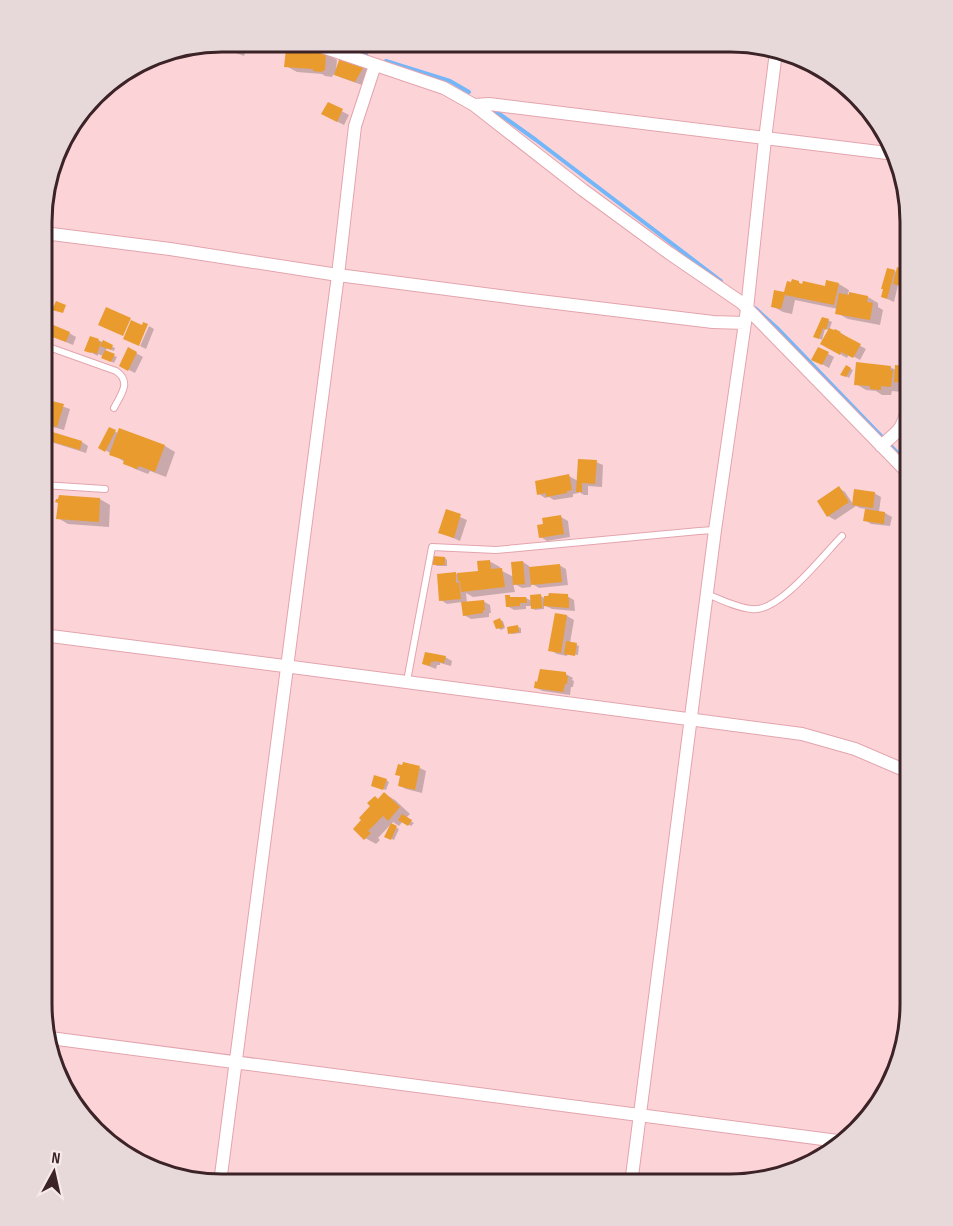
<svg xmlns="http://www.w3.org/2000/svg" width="953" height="1226" viewBox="0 0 953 1226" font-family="'Sofia Sans Condensed',sans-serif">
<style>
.shadow{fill:#0003}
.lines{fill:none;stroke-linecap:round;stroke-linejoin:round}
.stream{stroke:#73b6f9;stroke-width:4}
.building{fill:#e99b2d}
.service-casing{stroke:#e3a4ad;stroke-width:8}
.minor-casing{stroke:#e3a4ad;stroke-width:14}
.path{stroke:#9f7e82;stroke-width:2;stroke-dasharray:3 4.5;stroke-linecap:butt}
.service{stroke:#fff;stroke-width:6}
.minor{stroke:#fff;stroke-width:12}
.rim{fill:none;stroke:#3c2327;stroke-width:3}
</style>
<rect width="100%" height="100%" fill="#fcd4d8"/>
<path class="shadow" d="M222,42H249L244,56L211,44Z
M181,49L179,56L164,52Z
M287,51L326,54L337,60L336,71L341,59L364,67L370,71L362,85L342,78L335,74L333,75L332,77L325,76L322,74L297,72L286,66Z
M328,104L349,115L344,125L330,118Z
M888,269L897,272L908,289L898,285L894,302L883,297Z
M799,283L803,285L826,288L839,284L849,290L848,294L868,297L878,303V307L883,310L880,325L848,319L837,313L838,309L795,300L792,314L783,312L772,306Z
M823,318L832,322L829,330L841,333L847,337L846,338L866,349L860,360L849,354L847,358L822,344L829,330L825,329L822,340L818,338Z
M149,326L154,329L146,349L140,346Z
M69,333L76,337L73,345L49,335Z
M98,340L115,348L114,351L107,348L105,352L117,357L114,363L103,357V356L98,354V356L86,350Z
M129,349L143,357L135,373L121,366Z
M819,349L834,357L829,368L813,359Z
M846,367L853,370L849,378L842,374Z
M890,367L896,370L906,367L911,370V386L902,385L901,392L892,391L891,395H882L876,391L866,390L856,384Z
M43,390L49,393L47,404L52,406L53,403L70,409L64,430L49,426L43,422L45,413H43Z
M109,429L118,433L120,430L165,446L175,452L166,477L150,471L148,474L135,469L125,463V462L100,447Z
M45,439L82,442L88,446L86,453L51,442Z
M596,462L603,465L602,487L588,486V495H584L579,492V493L573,494V497L554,500L549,497L545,498L539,494L569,476L578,481Z
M839,488L845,492L853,504L874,493L881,497L879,512L885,513L892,517L890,526L871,524L865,520L866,509L860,508L856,506L835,520L828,516Z
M60,497L100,499L110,505L109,527L68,524L58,518Z
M446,511L467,520L460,541L439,532Z
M561,517L568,521L570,537L547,541L541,537Z
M445,558L447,560V566H437L434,564Z
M489,561L500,567V570L514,577L523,562L529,566L530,568L559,565L566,569L568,585L539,588L531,583V587L522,588L513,583L515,592L473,597L466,593L467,603L483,601L490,605L491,613H489V617L471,619L464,615L462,602L447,604L441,600L455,574L480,572Z
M541,596L544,598L567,596L574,600L575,611L552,609L544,605V609L535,610L532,608V606H526V609L514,610L507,606L513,599L526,598L532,601Z
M556,614L567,616L574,620L570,643L579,646L578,655L568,653L567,656L557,654L550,650Z
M500,620L503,621L505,628L501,630L498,628Z
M518,627L521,628V633L512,634L510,633Z
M445,657L452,661L451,666L440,663V665H437L436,669L431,667L424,664Z
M566,674L573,678L572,680L574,681L573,687H571L570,695L543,691L536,688Z
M420,768L426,771L422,793L406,789L400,786Z
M386,780L389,782L386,790L376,787Z
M385,794L395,800L410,814L406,818L414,823L411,826L403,821L399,826L393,822L378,838L380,840L376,844L365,838L379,800Z
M391,825L399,829L394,840L386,836Z"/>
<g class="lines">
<path class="stream" d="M334,42L366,54
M386,61L450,81L469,92
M494,110L536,140L721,281
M755,308L777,328L911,467"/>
</g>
<path class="building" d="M222,42H237L233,51L212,44Z
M286,49L326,53L325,70L321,72L313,71V69L284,67Z
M340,57L364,66L355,82L334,75Z
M328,102L343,109L337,122L321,114Z
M902,261L911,263L909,269L900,267Z
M897,267L911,271V292L906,291L907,287L893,284Z
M887,268L895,270L887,299L881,297L883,289H881Z
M792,279L799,281V283L802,284L803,281L825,286L826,280L839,283L834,305L785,295L781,309L771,307L774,290L784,292L787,281L791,282Z
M849,292L868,296L867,302L873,303L870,320L835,314L839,293L849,295Z
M56,301L66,305L63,313L52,310Z
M106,307L131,318L123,336L98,325Z
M822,317L829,319L826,330L823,328L819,339L813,337Z
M131,320L142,325L143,322L148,324L139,346L123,339Z
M51,324L70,332L66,342L47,335Z
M829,328L834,330L835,329L841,332L840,333L861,344L853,358L841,352L840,355L820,344Z
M90,336L99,339L98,341L101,342L97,354L91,352V353L84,351Z
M103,340L113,345L111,350L100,346Z
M128,347L137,352L128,371L119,366Z
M818,347L829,352L822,365L811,360Z
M105,350L115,354L111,362L101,358Z
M856,362L891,366L890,370H893L891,387L881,386V390L870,389V386L854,385Z
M846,365L851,368L846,377L840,375Z
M895,365L906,366L904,383L894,382Z
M52,401L64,404L57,427L43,423V414L46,403L51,404Z
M109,427L116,430L105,452L98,448Z
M119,428L165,445L155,472L139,466L137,469L123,464L124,460L109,455Z
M46,430L82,441L80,450L43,439Z
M578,459L597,460L595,484L582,483V492H576Z
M569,474L572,490L567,491V493L546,497V493L537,495L535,481Z
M839,486L849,502L827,517L817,501Z
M854,489L875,492L873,508L852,505Z
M59,495L100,498L99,522L56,519L58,503L55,502L56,499H58Z
M446,509L461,514L454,538L438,533Z
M865,509L885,512L884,524L863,521Z
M561,515L564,534L539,538L537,525L543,524L542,518Z
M433,556L445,557V565H433Z
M490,560L491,569L502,568L505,587L461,592L460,581H458L457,573L478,571L477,561Z
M523,561L525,584L513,585L511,562Z
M560,564L562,582L531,585L529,567Z
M456,572V583L459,582L461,599L439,601L437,574Z
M549,593L568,594V598H569V608L543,606L544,596H548Z
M541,594L542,608L531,609L530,595Z
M505,595H510V597H526L527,603H520V606L506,607Z
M484,600L485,610H483V613L463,616L461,602Z
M555,613L567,615L561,653L548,651Z
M500,618L504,627L496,629L493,621Z
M518,625L519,632L508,634L507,627Z
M566,641L577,643L575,656L564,654Z
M425,652L446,656L444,663L434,661L433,662H431L430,666L422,664Z
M540,669L566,672V676H568L567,684H565L563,692L534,688L535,681L537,682Z
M403,762L420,766L415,790L398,786L400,776L395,775L398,764L402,765Z
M374,775L387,779L383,790L371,786Z
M384,792L400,807L388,821L383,816L368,831L371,833L364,840L353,829L361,820L359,818L370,806L367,803L375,796L378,799Z
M402,814L412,820L408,826L398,820Z
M391,823L397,826L391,840L384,837Z"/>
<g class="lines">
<defs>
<path id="service" d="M43,345L116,371C132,382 121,394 114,408
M43,485L105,489
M707,594C722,600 737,608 752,609C779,613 823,555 842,536
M407,681L432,547L496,550L699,531L714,530"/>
<path id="minor" d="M308,42L444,88L474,105L583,190L669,253L742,303L911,476
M474,105L489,104L895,154
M44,233L170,249L338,275L523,299L713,322L745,323
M881,446C887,440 895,435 900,428C909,414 909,391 911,374
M43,635C296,668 549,699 802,734L855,749L911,773
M50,1038L838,1141
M220,1183L338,275L355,126L375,65
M631,1184L715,530L747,309L765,139L776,52"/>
</defs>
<use href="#service" class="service-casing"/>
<use href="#minor" class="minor-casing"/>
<path class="path" d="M377,53L379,42"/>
<use href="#service" class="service"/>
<use href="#minor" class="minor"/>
</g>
<path d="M0 0H953V1226H0ZM222 52H730A170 170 0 0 1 900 222V1004A170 170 0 0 1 730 1174H222A170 170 0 0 1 52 1004V222A170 170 0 0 1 222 52Z" fill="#e7d9da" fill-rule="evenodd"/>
<path class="rim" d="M222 52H730A170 170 0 0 1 900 222V1004A170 170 0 0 1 730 1174H222A170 170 0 0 1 52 1004V222A170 170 0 0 1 222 52Z"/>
<g transform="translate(54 1172) rotate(8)" stroke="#f6e9ea" stroke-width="4.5" paint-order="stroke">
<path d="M0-4.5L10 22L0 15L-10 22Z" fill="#3c2327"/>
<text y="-9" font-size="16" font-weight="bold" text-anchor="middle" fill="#3c2327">N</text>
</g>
</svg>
